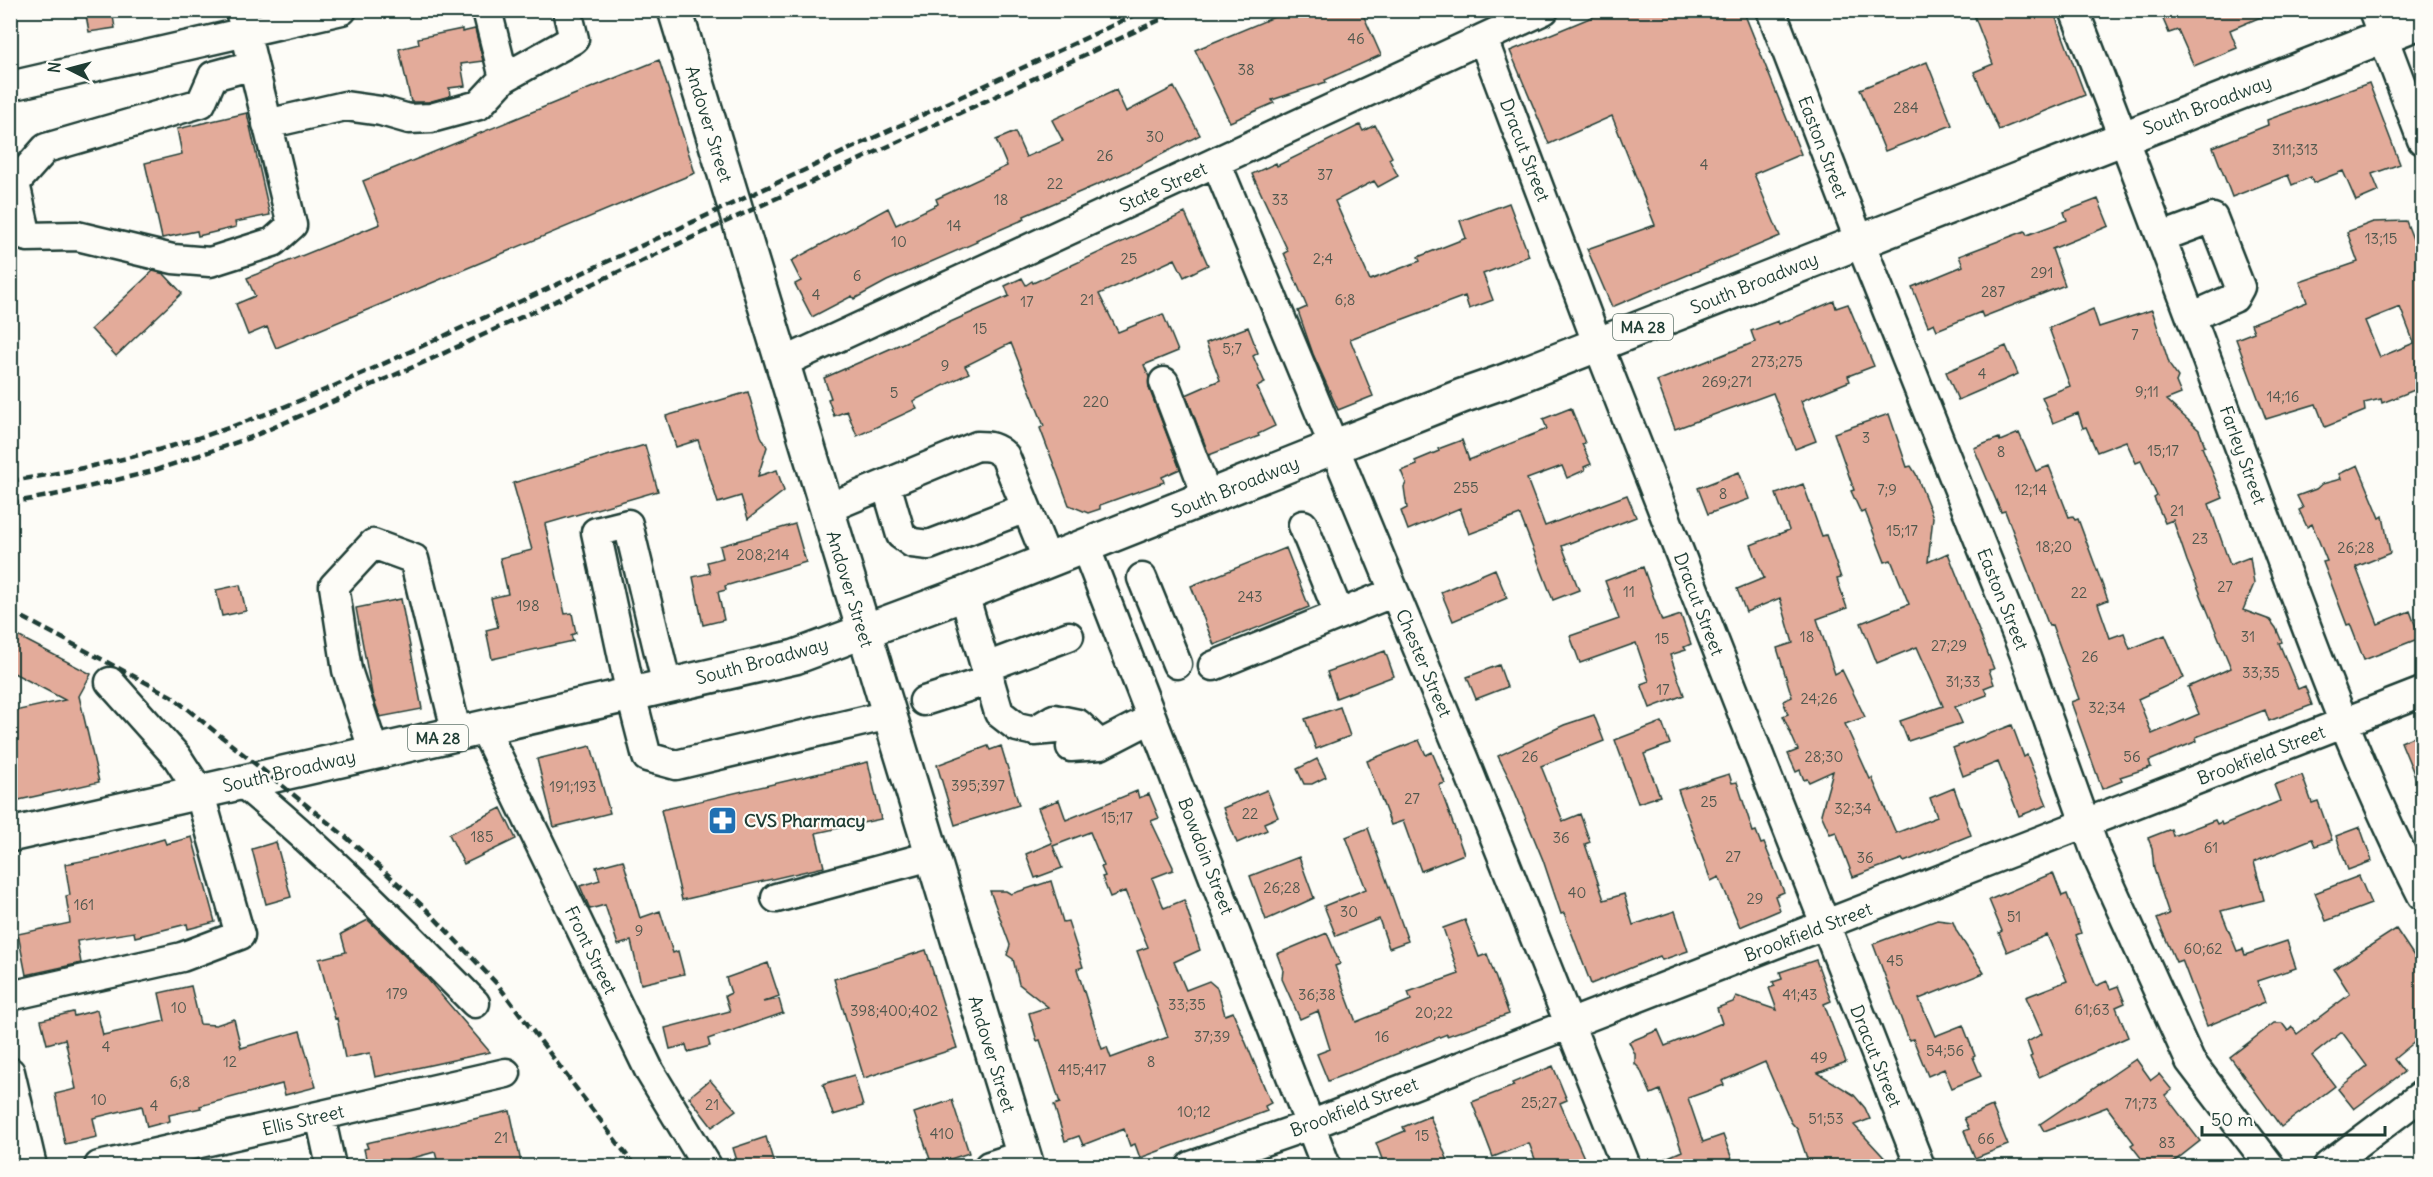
<svg xmlns="http://www.w3.org/2000/svg" width="2433" height="1177" viewBox="0 0 2433 1177" font-family="Delius,sans-serif">
<style>
.building{fill:#e3ab9a;stroke:#1f3d34;stroke-width:1.5;fill-rule:evenodd}
.lines{fill:none;stroke-linecap:round;stroke-linejoin:round}
.minor-casing{stroke:#1f3d34;stroke-width:33}
.major-casing{stroke:#1f3d34;stroke-width:38}
.minor{stroke:#fdfcf7;stroke-width:28}
.major{stroke:#fdfcf7;stroke-width:33}
.rail{stroke:#1f3d34;stroke-width:4.5;stroke-dasharray:9 4.5;stroke-linecap:butt}
.labels{text-anchor:middle;dominant-baseline:central;stroke-width:4.5;stroke-linejoin:round;paint-order:stroke}
.number-label{font-size:15px;fill:#50584e}
.shield{fill:#fdfcf7;stroke:#62766e;stroke-width:1.5}
.shield-label{font-size:16px;font-weight:bold;fill:#1f3d34}
.street-label{font-size:18px;fill:#1f3d34;stroke:#fdfcf7}
.poi-label{font-size:18px;font-weight:bold;fill:#1f3d34;stroke:#fdfcf7;text-anchor:start}
</style>
<rect width="100%" height="100%" fill="#fdfcf7"/>
<filter id="ink" filterUnits="userSpaceOnUse"><feTurbulence type="fractalNoise" baseFrequency=".0167" numOctaves="2"/><feDisplacementMap in="SourceGraphic" scale="12" xChannelSelector="R" yChannelSelector="G"/><feConvolveMatrix kernelMatrix="1 2 1 2 8 2 1 2 1" color-interpolation-filters="sRGB"/></filter>
<g filter="url(#ink)">
<path class="building" d="M85,10H112L115,28L89,32Z
M1291,10H1361L1381,55L1325,80L1326,82L1272,100L1274,103L1230,122L1195,50Z
M1609,10H1743L1801,154L1754,174L1780,236L1612,307L1587,249L1655,225L1612,116L1549,144L1510,51Z
M1972,10H2053L2085,95L1999,130L1974,72L1993,64Z
M2159,10H2275V11L2230,30L2237,48L2194,66L2178,30L2169,33Z
M462,29V32L475,29L483,61L461,64L465,86L449,88L450,96L428,102H411L399,49L419,44L418,38Z
M659,60L695,173L276,348L267,327L248,335L236,304L255,296L247,278L380,224L363,181Z
M1927,62L1952,125L1885,151L1860,89Z
M2369,83L2400,164L2372,174L2379,191L2356,201L2343,171L2313,183L2311,177L2292,185L2288,175L2232,197L2213,147L2268,125L2267,120Z
M1174,87L1200,135L1129,171L1024,216L1025,219L976,240L977,242L887,281L854,299L852,296L812,317L795,284L801,281L791,261L888,208L896,225L938,204L936,199L1007,166L996,140L1015,132L1026,157L1063,141L1052,120L1116,90L1126,112Z
M247,113L270,215L235,222L236,227L198,236L197,231L162,238L145,163L182,154L177,129Z
M1360,125L1363,131L1375,125L1392,157L1389,159L1398,176L1378,187L1374,181L1335,201L1370,280L1420,261L1418,257L1466,238L1460,221L1509,203L1529,256L1483,274L1493,300L1469,309L1465,296L1350,339L1373,396L1338,410L1313,354L1298,311L1307,307L1284,253L1288,251L1252,174L1276,163L1277,166Z
M2098,199L2109,226L2052,249L2065,285L1983,317L1981,312L1937,330L1934,323L1928,326L1912,287L1963,266L1959,256L2025,231L2027,235L2067,220L2064,212Z
M1185,213L1208,265L1184,277L1175,259L1099,294L1118,332L1163,314L1178,351L1144,365L1149,377V388L1180,469L1162,477L1164,482L1100,505V509L1088,513L1069,505L1040,428L1044,426L1011,343L965,366L969,373L913,401L917,408L857,436L847,411L834,416L828,399L831,398L824,378L1009,296L1005,286L1022,278L1026,285L1032,281L1033,283Z
M2406,221L2422,262V387L2382,403L2381,399L2364,403L2365,411L2325,427L2316,404L2266,419L2236,339L2254,332L2251,324L2307,302L2300,282L2358,262L2347,232L2373,222ZM2400,307L2414,343L2380,357L2365,321Z
M153,271L164,274L182,293L116,356L91,329Z
M1834,301L1836,308L1848,304L1874,366L1848,376L1850,381L1801,401L1816,441L1795,449L1773,393L1675,429L1657,381L1755,342L1751,331L1778,321L1779,324Z
M2093,309L2099,327L2152,310L2170,366L2178,377L2176,382L2181,394L2166,400L2199,430L2205,446L2202,447L2223,498L2209,504L2230,565L2250,557L2254,584L2243,610L2270,620L2276,628L2282,642L2279,643L2298,689L2305,686L2312,705L2269,721L2265,710L2196,737L2197,741L2149,761L2151,767L2120,777L2122,781L2102,789L2071,702L2079,699L2052,625L2049,626L2005,511L2001,512L1974,448L1999,438L2000,441L2019,433L2036,471L2049,466L2069,517L2073,516L2075,520L2078,519L2108,600L2098,604L2110,638L2124,633L2130,649L2165,635L2184,678L2138,699L2152,734L2199,714L2188,687L2231,668L2187,561L2173,520L2165,523L2154,498L2157,496L2141,461L2136,463L2126,441L2097,452L2086,427L2083,428L2078,413L2053,423L2042,397L2070,386L2049,328Z
M1248,327L1258,353L1253,356L1265,383L1257,387L1275,426L1258,434L1259,436L1209,455L1186,395L1220,380L1206,343Z
M2006,346L2018,374L1958,400L1946,372Z
M748,392L761,436L767,447L758,476L777,470L784,491L748,519L741,496L718,503L698,440L676,447L666,416Z
M1571,408L1585,443L1582,444L1591,464L1584,467L1585,470L1567,478L1562,466L1527,479L1545,526L1627,495L1636,517L1562,546L1579,590L1553,600L1520,515L1469,534L1460,508L1408,530L1401,511L1407,508L1404,487L1406,483L1401,471L1417,465L1415,461L1439,451L1438,449L1462,440L1469,460L1547,429L1543,419Z
M1889,414L1907,467L1911,466L1916,474L1933,517L1928,562L1948,553L1994,669L1989,670L1994,684L1984,688L1987,695L1955,707L1962,723L1908,741L1900,721L1943,706L1917,647L1877,663L1861,623L1909,604L1891,560L1885,562L1865,511L1861,513L1851,491L1854,490L1834,433Z
M645,445L658,491L545,524L565,614L572,613L576,633L571,635L573,641L492,659L486,630L498,627L491,598L508,594L500,558L532,550L513,483Z
M2358,465L2380,518L2383,516L2390,553L2356,567L2378,624L2410,611L2420,638L2364,660L2350,624L2347,625L2323,562L2327,561L2312,524L2307,527L2299,510L2303,508L2297,496L2316,489L2322,484L2341,479L2339,474Z
M1739,472L1749,499L1708,514L1698,488Z
M1803,484L1822,536L1826,535L1841,578L1837,579L1847,608L1817,619L1835,674L1842,670L1865,717L1845,724L1870,779L1872,778L1896,833L1937,817L1930,798L1954,788L1971,835L1904,862L1902,859L1853,877L1836,832L1830,834L1821,814L1833,771L1809,782L1807,779L1804,780L1800,770L1796,772L1788,754L1798,750L1783,716L1788,714L1783,701L1792,697L1777,648L1793,643L1780,598L1746,612L1737,589L1764,578L1751,545L1789,530L1776,494Z
M795,524L806,562L725,586L726,590L718,592L724,620L703,625L693,577L710,573L707,562L723,558L720,546Z
M1286,548L1309,607L1214,645L1191,586Z
M1643,567L1662,621L1681,615L1691,644L1684,647L1686,650L1670,655L1684,695L1650,708L1641,684L1649,681L1636,643L1580,663L1570,636L1619,619L1605,581Z
M1495,569L1507,598L1453,621L1441,592Z
M240,585L246,611L222,616L216,590Z
M401,599L422,709L380,717L372,694L356,608Z
M10,632L91,674L79,696L99,782L10,802V712L65,700L10,671Z
M1385,651L1394,676L1336,698L1327,672Z
M1499,665L1507,687L1476,699L1467,677Z
M1340,707L1350,736L1316,749L1305,719Z
M1594,715L1604,741L1541,766L1563,821L1580,814L1590,842L1585,844L1604,900L1624,894L1633,925L1675,911L1688,951L1662,960L1660,956L1591,984L1564,913L1561,914L1543,860L1510,780L1498,756L1564,725Z
M1662,722L1670,744L1644,754L1660,796L1638,803L1615,740Z
M2012,725L2024,757L2027,755L2047,805L2019,816L1998,762L1963,776L1953,748Z
M2422,733V793L2401,742Z
M1419,740L1426,755L1432,752L1445,783L1439,785L1464,854L1421,871L1403,821L1391,825L1367,761Z
M591,746L610,813L554,827L537,759Z
M988,746L990,750L1001,746L1019,805L955,825L937,765Z
M1317,759L1326,777L1312,784H1304L1297,769Z
M868,762L881,819L816,833L824,867L682,900L661,810Z
M1729,774L1732,783L1737,782L1753,832L1756,831L1761,844L1764,843L1784,892L1775,896L1780,910L1740,927L1719,877L1711,881L1678,790Z
M2302,775L2312,803L2318,801L2332,840L2315,846L2312,839L2254,862L2264,900L2221,911L2237,951L2243,949L2245,955L2287,941L2296,968L2257,981L2265,1002L2207,1026L2182,960L2176,962L2157,919L2169,914L2154,869L2152,848L2148,838L2171,829L2173,836L2215,820L2217,824L2221,822L2222,825L2280,801L2274,785Z
M1267,790L1278,817L1264,823L1267,830L1237,843L1223,808Z
M1137,791L1139,798L1149,794L1159,818L1151,821L1173,867V870L1152,878L1164,908L1184,900L1200,950L1174,962L1186,990L1209,981L1217,988L1225,1015L1233,1012L1271,1103L1265,1106L1267,1111L1140,1158L1135,1144L1130,1146L1124,1129L1083,1145L1079,1136L1065,1141L1054,1105L1060,1103L1040,1040L1037,1041L1029,1013L1048,1007L1019,984L1013,959L1007,955L1010,945L990,891H1006L1011,894L1051,881L1063,922L1068,921L1083,967L1077,969L1102,1049L1107,1047L1111,1058L1168,1037L1137,951L1148,947L1125,891L1110,897L1102,877L1105,876L1101,867L1104,866L1090,832L1053,846L1062,868L1035,878L1026,854L1052,843L1038,808L1059,800L1066,820Z
M501,808L516,839L464,864L449,834Z
M2360,827L2372,861L2348,870L2336,836Z
M1368,828L1408,941L1389,948L1379,919L1336,936L1324,906L1366,889L1346,837Z
M192,837L215,922L188,929L187,924L135,937L134,932L77,941L81,963L26,975L18,934L70,923L66,896L70,895L65,864L103,857L164,839L166,844Z
M276,842L291,897L266,904L252,849Z
M1299,857L1314,898L1266,920L1250,876Z
M623,860L640,918L660,911L673,953L678,951L684,974L641,984L631,941L618,945L605,905L590,909L580,886L600,880L596,867Z
M2053,873L2062,896L2067,894L2081,933L2076,935L2096,986L2107,981L2110,989L2118,986L2125,1003L2116,1007L2128,1037L2039,1077L2030,1057L2032,1056L2027,1042L2042,1034L2026,997L2067,981L2047,935L2007,952L1999,933L2002,931L1989,900Z
M2359,876L2371,904L2326,921L2315,893Z
M368,920L424,975L490,1052L375,1077L370,1053L345,1058L337,1018L335,1019L319,959L346,952L341,934Z
M1465,920L1479,957L1487,954L1509,1014L1447,1036V1034L1328,1081L1317,1054L1330,1049L1318,1011L1300,1019L1282,979L1283,970L1277,954L1327,933L1340,964L1335,966L1356,1022L1411,1000L1408,992L1459,974L1443,928Z
M1937,920L1953,922L1957,932L1984,973L1919,999L1935,1036L1963,1025L1975,1056L1973,1057L1981,1076L1952,1088L1944,1069L1928,1076L1913,1039L1909,1040L1873,944Z
M2396,929L2422,968V1036L2394,1059L2404,1072L2354,1109L2338,1089L2367,1066L2342,1032L2312,1056L2335,1086L2281,1127L2230,1057L2274,1023H2282L2288,1031L2292,1027L2297,1034L2350,994L2334,969Z
M926,950L957,1048L864,1078L834,979Z
M1816,960L1831,1001L1824,1004L1846,1062L1818,1073L1854,1095L1865,1108L1870,1119L1854,1125L1893,1167H1810L1797,1129L1791,1122L1765,1062L1722,1081L1724,1085L1688,1098L1703,1142L1723,1135L1735,1167H1645L1682,1151L1660,1090L1651,1094L1640,1069L1635,1064V1054L1629,1042L1658,1030L1665,1046L1722,1023L1717,1008L1733,1002L1736,996L1777,1010L1769,988L1775,986L1773,982L1782,979L1780,972Z
M768,963L779,996L763,1002L779,999L783,1013L708,1039L710,1046L688,1052L686,1045L670,1049L665,1028L730,1011L725,996L731,993L726,978Z
M191,986L200,1024L216,1025L234,1019L241,1048L300,1031L316,1087L285,1095L282,1084L200,1106L201,1108L169,1115L170,1121L147,1127L142,1106L93,1118L97,1137L65,1144L55,1094L76,1089L65,1039L47,1044L41,1020L73,1012L74,1016L97,1010L103,1035L165,1021L159,993Z
M2136,1059L2151,1080L2159,1074L2172,1090L2165,1095L2200,1141L2167,1167H2148L2131,1145L2134,1143L2107,1107L2044,1131L2040,1124Z
M1553,1066L1567,1100L1560,1103L1588,1167H1538L1529,1143L1493,1157L1472,1102L1514,1086L1512,1083Z
M854,1075L863,1106L833,1115L823,1084Z
M710,1080L736,1110L712,1127L689,1097Z
M952,1100L969,1153L932,1165L914,1113Z
M1992,1106L2008,1145L1975,1158L1964,1131L1969,1129L1964,1118Z
M510,1111L522,1167H439L435,1152L398,1162L399,1167H368L364,1149L368,1148L366,1143Z
M1430,1116L1448,1161L1435,1167H1385L1376,1143L1405,1131L1403,1127Z
M766,1137L775,1167H739L733,1148Z"/>
<g class="lines">
<defs>
<path id="minor" d="M240,10L292,225L273,242L210,262L173,259L77,236L27,237L15,183L46,148L201,103L213,76L253,65
M487,10L504,78
M1771,10L1860,242L2025,655L2097,856L2190,1061L2270,1166
M2074,10C2138,174 2199,338 2260,502C2309,635 2358,770 2422,895
M2373,10L2422,140
M1483,39L1598,345L1920,1166
M10,86L342,10
M267,124L345,106L381,111L409,119L431,118L479,105L504,78L574,39L567,10
M1216,162L1464,760L1626,1166
M2162,237L2213,218L2240,287L2234,298L2191,317
M782,363L1544,10
M1164,382L1208,498
M886,484L901,535L912,543L929,545L1026,508
M826,509L977,446C989,446 996,447 1005,456L1048,561
M1303,525L1339,614
M1085,546L1326,1166
M1142,578L1177,664
M964,594L999,713L1017,727L1035,731L1056,729
M1213,666L1394,592
M986,667L1069,636
M667,686L628,524L596,532L631,695L647,757L676,765L889,715
M924,701L990,680
M484,728L650,1072L707,1166
M1039,728L1054,719L1078,724L1100,745
M1071,747L1100,745L1152,718
M374,752L347,670L334,586L373,544L414,559L457,734
M241,782C324,850 400,927 475,1003
M776,898L931,856
M10,996L182,957L240,935L199,791L177,757L110,682
M10,1072L32,1166
M320,1116L331,1166
M99,1166L506,1073
M989,1166L1023,1155
M1191,1166L1310,1125L2422,692
M2328,1166L2422,1095"/>
<path id="major" d="M675,10L1027,1166
M10,835L795,657L964,594L1462,396L1505,381L2422,21"/>
</defs>
<use href="#minor" class="minor-casing"/>
<use href="#major" class="major-casing"/>
<use href="#minor" class="minor"/>
<use href="#major" class="major"/>
<path class="rail" d="M10,481C89,469 170,450 244,422C328,392 407,352 488,316C708,216 927,113 1145,10
M10,503L59,494L153,471L249,438L427,361L1181,10
M10,613L24,618L171,696L346,837L426,909L498,985L635,1166"/>
</g>
</g>
<defs>
<symbol id="pharmacy-square" viewBox="-11 -11 22 22"><rect x="-9" y="-9" width="18" height="18" rx="4" fill="#1f6fb2" stroke="#fdfcf7"/><path d="M-2-6h4v4h4v4h-4v4h-4v-4h-4v-4h4Z" fill="#fff"/></symbol>
</defs>
<g fill-rule="evenodd">
<use href="#pharmacy-square" x="706" y="804" width="33" height="33"/>
</g>
<g class="labels">
<g class="number-label">
<text x="1356" y="38">46</text>
<text x="1246" y="69">38</text>
<text x="1906" y="107">284</text>
<text x="1155" y="136">30</text>
<text x="2295" y="149">311;313</text>
<text x="1105" y="155">26</text>
<text x="1704" y="164">4</text>
<text x="1325" y="174">37</text>
<text x="1055" y="183">22</text>
<text x="1001" y="199">18</text>
<text x="1280" y="199">33</text>
<text x="954" y="225">14</text>
<text x="2381" y="238">13;15</text>
<text x="899" y="241">10</text>
<text x="1129" y="258">25</text>
<text x="1323" y="258">2;4</text>
<text x="2042" y="272">291</text>
<text x="857" y="275">6</text>
<text x="1993" y="291">287</text>
<text x="816" y="294">4</text>
<text x="1087" y="299">21</text>
<text x="1345" y="299">6;8</text>
<text x="1027" y="301">17</text>
<text x="980" y="328">15</text>
<text x="2135" y="334">7</text>
<text x="1232" y="348">5;7</text>
<text x="1777" y="361">273;275</text>
<text x="945" y="365">9</text>
<text x="1982" y="373">4</text>
<text x="1727" y="381">269;271</text>
<text x="2147" y="391">9;11</text>
<text x="894" y="392">5</text>
<text x="2283" y="396">14;16</text>
<text x="1096" y="401">220</text>
<text x="1866" y="437">3</text>
<text x="2163" y="450">15;17</text>
<text x="2001" y="451">8</text>
<text x="1466" y="487">255</text>
<text x="1887" y="489">7;9</text>
<text x="2031" y="489">12;14</text>
<text x="1723" y="493">8</text>
<text x="2177" y="510">21</text>
<text x="1902" y="530">15;17</text>
<text x="2200" y="538">23</text>
<text x="2054" y="546">18;20</text>
<text x="2356" y="547">26;28</text>
<text x="763" y="554">208;214</text>
<text x="2225" y="586">27</text>
<text x="1629" y="591">11</text>
<text x="2079" y="592">22</text>
<text x="1250" y="596">243</text>
<text x="528" y="605">198</text>
<text x="1807" y="636">18</text>
<text x="2248" y="636">31</text>
<text x="1662" y="638">15</text>
<text x="1949" y="645">27;29</text>
<text x="2090" y="656">26</text>
<text x="2261" y="672">33;35</text>
<text x="1963" y="681">31;33</text>
<text x="1663" y="689">17</text>
<text x="1819" y="698">24;26</text>
<text x="2107" y="707">32;34</text>
<text x="1530" y="756">26</text>
<text x="1824" y="756">28;30</text>
<text x="2132" y="756">56</text>
<text x="978" y="785">395;397</text>
<text x="573" y="786">191;193</text>
<text x="1412" y="798">27</text>
<text x="1709" y="801">25</text>
<text x="1853" y="808">32;34</text>
<text x="1250" y="813">22</text>
<text x="1117" y="817">15;17</text>
<text x="482" y="836">185</text>
<text x="1561" y="837">36</text>
<text x="2211" y="847">61</text>
<text x="1733" y="856">27</text>
<text x="1865" y="857">36</text>
<text x="1282" y="887">26;28</text>
<text x="1577" y="892">40</text>
<text x="1755" y="898">29</text>
<text x="84" y="904">161</text>
<text x="1349" y="911">30</text>
<text x="2014" y="916">51</text>
<text x="639" y="930">9</text>
<text x="2203" y="948">60;62</text>
<text x="1895" y="960">45</text>
<text x="397" y="993">179</text>
<text x="1317" y="994">36;38</text>
<text x="1800" y="994">41;43</text>
<text x="1187" y="1004">33;35</text>
<text x="179" y="1007">10</text>
<text x="2092" y="1009">61;63</text>
<text x="894" y="1010">398;400;402</text>
<text x="1434" y="1012">20;22</text>
<text x="1212" y="1036">37;39</text>
<text x="1382" y="1036">16</text>
<text x="106" y="1046">4</text>
<text x="1945" y="1050">54;56</text>
<text x="1819" y="1057">49</text>
<text x="230" y="1061">12</text>
<text x="1151" y="1061">8</text>
<text x="1082" y="1069">415;417</text>
<text x="180" y="1081">6;8</text>
<text x="99" y="1099">10</text>
<text x="1539" y="1102">25;27</text>
<text x="2141" y="1103">71;73</text>
<text x="712" y="1104">21</text>
<text x="154" y="1105">4</text>
<text x="1194" y="1111">10;12</text>
<text x="1826" y="1118">51;53</text>
<text x="942" y="1133">410</text>
<text x="1422" y="1135">15</text>
<text x="501" y="1137">21</text>
<text x="1986" y="1138">66</text>
<text x="2167" y="1142">83</text>
</g>
<g class="shield">
<rect x="1613" y="314" width="60" height="26" rx="4.5"/>
<rect x="408" y="725" width="60" height="26" rx="4.5"/>
</g>
<g class="shield-label">
<text x="1643" y="327">MA 28</text>
<text x="438" y="738">MA 28</text>
</g>
<g class="street-label">
<text transform="translate(2207 105) rotate(-21)">South Broadway</text>
<text transform="translate(709 124) rotate(73)">Andover Street</text>
<text transform="translate(1823 147) rotate(69)">Easton Street</text>
<text transform="translate(1525 150) rotate(69)">Dracut Street</text>
<text transform="translate(1163 187) rotate(-25)">State Street</text>
<text transform="translate(1754 283) rotate(-22)">South Broadway</text>
<text transform="translate(2243 455) rotate(70)">Farley Street</text>
<text transform="translate(1235 487) rotate(-22)">South Broadway</text>
<text transform="translate(850 589) rotate(73)">Andover Street</text>
<text transform="translate(2003 599) rotate(68)">Easton Street</text>
<text transform="translate(1699 604) rotate(69)">Dracut Street</text>
<text transform="translate(762 661) rotate(-15)">South Broadway</text>
<text transform="translate(1424 663) rotate(67)">Chester Street</text>
<text transform="translate(2261 755) rotate(-21)">Brookfield Street</text>
<text transform="translate(289 771) rotate(-13)">South Broadway</text>
<text transform="translate(1206 856) rotate(69)">Bowdoin Street</text>
<text transform="translate(1808 932) rotate(-21)">Brookfield Street</text>
<text transform="translate(591 950) rotate(64)">Front Street</text>
<text transform="translate(992 1054) rotate(73)">Andover Street</text>
<text transform="translate(1876 1056) rotate(68)">Dracut Street</text>
<text transform="translate(1354 1107) rotate(-21)">Brookfield Street</text>
<text transform="translate(303 1120) rotate(-13)">Ellis Street</text>
</g>
<g class="poi-label">
<text x="744" y="820">CVS Pharmacy</text>
</g>
</g>
<rect width="2433" height="1177" fill="none" stroke="#fdfcf7" stroke-width="36"/>
<rect x="18" y="18" width="2397" height="1141" fill="none" stroke="#1f3d34" stroke-width="2" filter="url(#ink)"/>
<g transform="translate(69 69) rotate(276)" stroke="#fdfcf7" stroke-width="4.5" paint-order="stroke">
<path d="M0-4.5L10 22L0 15L-10 22Z" fill="#1f3d34"/>
<text y="-9" font-size="16" font-weight="bold" text-anchor="middle" fill="#1f3d34">N</text>
</g>
<path d="M2202 1126v9h183v-9" fill="none" stroke="#1f3d34" stroke-width="3"/>
<text x="2211" y="1126" font-size="18" fill="#1f3d34" stroke="#fdfcf7" stroke-width="4.5" paint-order="stroke">50 m</text>
</svg>
